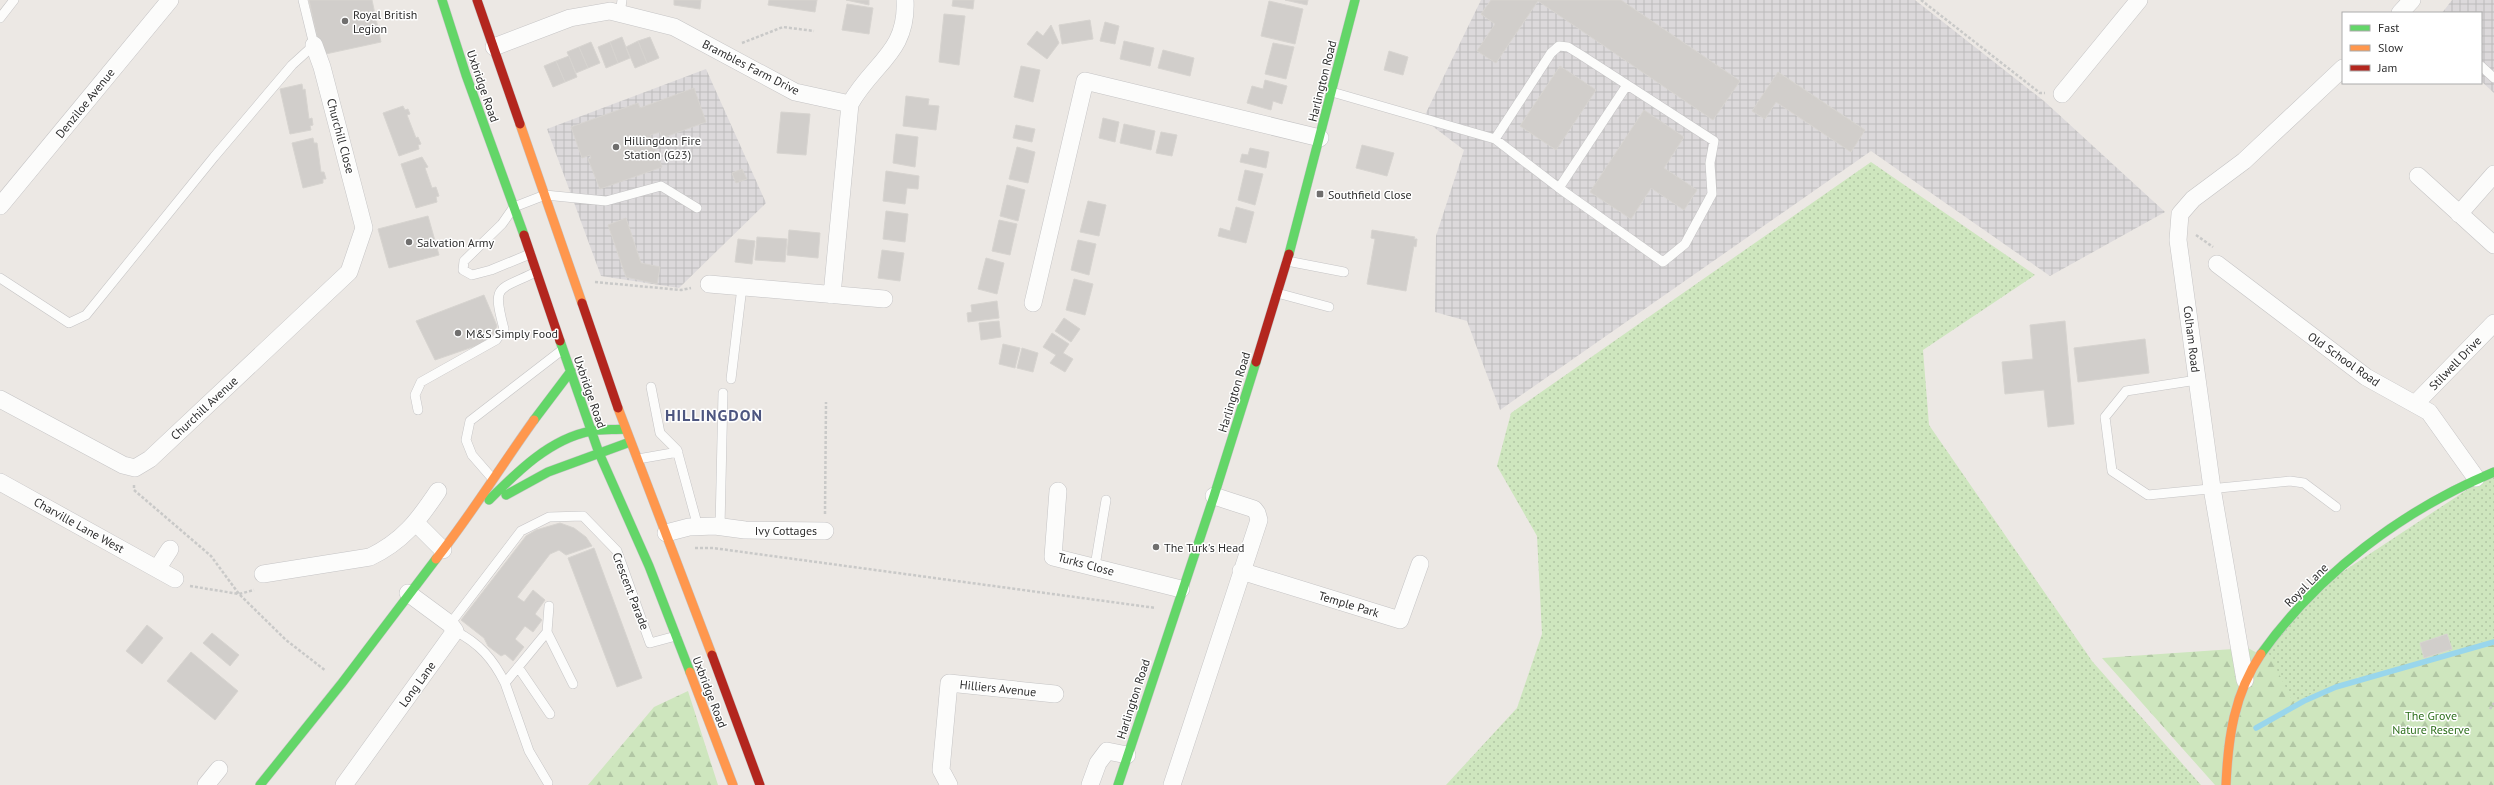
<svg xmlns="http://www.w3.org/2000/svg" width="2494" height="785" viewBox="0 0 2494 785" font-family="'PT Sans',sans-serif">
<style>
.industrial{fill:url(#industrial-grid)}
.grass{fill:url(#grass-dots)}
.forest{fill:url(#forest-firs)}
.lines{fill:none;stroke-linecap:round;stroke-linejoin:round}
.stream{stroke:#99d6ec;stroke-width:5.5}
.building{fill:#d1cecb;stroke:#d7d4d0}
.lane-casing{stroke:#c5c4c5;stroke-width:10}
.street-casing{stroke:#c5c4c5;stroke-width:18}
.fast-casing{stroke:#c5c4c5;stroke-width:10}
.slow-casing{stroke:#c5c4c5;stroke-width:10}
.jam-casing{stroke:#c5c4c5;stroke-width:10}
.path{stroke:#c9c9c8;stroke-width:2.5;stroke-dasharray:3 2;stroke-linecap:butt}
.lane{stroke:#fcfcfb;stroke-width:9}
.street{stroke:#fcfcfb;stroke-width:17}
.fast{stroke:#63d668;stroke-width:9}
.slow{stroke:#ff974d;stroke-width:9}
.jam{stroke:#b3261e;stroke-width:9}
.poi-dot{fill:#706f6e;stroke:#fff;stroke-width:1.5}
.labels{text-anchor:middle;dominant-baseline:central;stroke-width:3;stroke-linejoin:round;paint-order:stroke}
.poi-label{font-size:12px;fill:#2e2e2e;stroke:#fff;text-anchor:start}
.street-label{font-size:12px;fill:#2e2e2e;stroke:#fff}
.park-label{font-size:12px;fill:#2c6e1b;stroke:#fff}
.district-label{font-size:16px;font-weight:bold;letter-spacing:1px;fill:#4d5680;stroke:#fff}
</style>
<defs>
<pattern id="industrial-grid" width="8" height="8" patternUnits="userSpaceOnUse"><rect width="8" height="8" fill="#dcd9db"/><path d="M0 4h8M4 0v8" fill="none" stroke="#bdbbbc"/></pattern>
<pattern id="grass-dots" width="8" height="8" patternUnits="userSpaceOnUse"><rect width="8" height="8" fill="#cee6be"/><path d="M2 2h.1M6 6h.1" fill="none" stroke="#b1c6a4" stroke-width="1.8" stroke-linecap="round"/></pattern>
<pattern id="forest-firs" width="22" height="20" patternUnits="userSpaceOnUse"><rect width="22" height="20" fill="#cee6be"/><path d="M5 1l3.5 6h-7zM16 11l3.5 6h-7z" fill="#b1c6a4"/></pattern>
</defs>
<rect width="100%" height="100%" fill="#ece8e4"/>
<path class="industrial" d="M1481,0H1915L2044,101L2165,212L2050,276L1871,151L1500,410L1467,321L1435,312L1436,236L1464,150L1423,119Z
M2452,0H2494V93L2481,81V13H2442Z
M706,69L766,203L679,288L601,276L547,129Z"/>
<path class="grass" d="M1871,162L2035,275L1923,350L1929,425L2092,661L2201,785H1446L1517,708L1542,634L1537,536L1497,466L1511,413Z
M2494,472V785H2290L2265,646L2318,588Z"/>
<path class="forest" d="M2494,638V785H2215L2102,658L2248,648L2259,654L2265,646L2293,702L2335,683Z
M688,691L718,785H588L654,707Z"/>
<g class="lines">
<path class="stream" d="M2256,728L2304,701L2336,687L2494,642"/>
</g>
<path class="building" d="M309,0H372L381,42L321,55Z
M674,0H701L700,9L674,5Z
M769,0H817L815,12L768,5Z
M846,0H869V5Z
M953,0H974L973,9L952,6Z
M1285,0H1308L1307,5Z
M1491,0H1621L1740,81L1713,120L1538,1L1496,63L1477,51L1495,24L1481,14Z
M1269,1L1303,9L1295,44L1261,36Z
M847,4L873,8L869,34L842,30Z
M944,14L965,16L959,65L939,62Z
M1090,20L1093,39L1062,44L1059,25Z
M1105,22L1119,26L1115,44L1100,41Z
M1051,25L1059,43L1047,59L1027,44L1037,31L1043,36Z
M622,37L630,58L618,63L610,42Z
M650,37L659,58L647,63L638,41Z
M638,41L647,63L635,68L626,47Z
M1124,41L1154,48L1150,66L1120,59Z
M591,42L600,63L588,68L579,47Z
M610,42L618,63L606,68L598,47Z
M1273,43L1294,47L1286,79L1265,74Z
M579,47L588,68L576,73L567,52Z
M1163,50L1194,58L1190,76L1158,68Z
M1389,51L1408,57L1403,75L1384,70Z
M569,56L577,77L565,82L556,61Z
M556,61L565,82L553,87L544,66Z
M1021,66L1040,70L1033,102L1014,97Z
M1560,66L1596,90L1556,150L1520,126Z
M1778,72L1865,130L1851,152L1776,102L1765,119L1752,111Z
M1265,80L1287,86L1282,104L1273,101L1271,110L1247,103L1252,86L1263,89Z
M302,84L303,90L305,89L309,119L312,118L313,125L310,126L311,130L290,134L280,89Z
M694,88L706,122L662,138L660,132L650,135L662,167L600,189L588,159L591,158L590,155L582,158L571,127L638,103L640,108Z
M906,96L929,99L928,105L939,106L936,130L903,126Z
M403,106L405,110L408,109L410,114L407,115L416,138L418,137L421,144L418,145L419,149L399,156L383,113Z
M1644,110L1684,137L1664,168L1697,190L1684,210L1651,188L1631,219L1590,192Z
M781,112L810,114L806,155L777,153Z
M1103,118L1119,122L1115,142L1099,138Z
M1124,124L1155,131L1151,150L1120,143Z
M1016,125L1035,129L1032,142L1013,138Z
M1161,132L1177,135L1172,156L1156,153Z
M896,134L918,137L915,167L893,163Z
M313,138L314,143H317L321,172H324L326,179H323V183L303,188L292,143Z
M1362,145L1394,153L1387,176L1356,168Z
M1017,147L1035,152L1028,183L1009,179Z
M1250,148L1269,152L1266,168L1240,162L1242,154L1248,155Z
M422,157L428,167L425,168L432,188L436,187L439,196L436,197L437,202L416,208L401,164Z
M742,169L747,179L736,183L732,173Z
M1245,170L1263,174L1255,205L1238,200Z
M886,171L919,176L918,189L907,188L905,204L883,201Z
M1007,185L1025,190L1018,221L1000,216Z
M1088,201L1106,205L1099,236L1080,232Z
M1236,207L1254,212L1246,243L1218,236L1220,228L1230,231Z
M886,211L908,214L905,242L883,239Z
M428,216L439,255L389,268L378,229Z
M626,218L641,263L660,267L657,284L626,277L608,225Z
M999,220L1017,224L1010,255L992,251Z
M789,230L820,233L818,258L787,255Z
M1372,230L1415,237L1414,239H1417L1416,247L1414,246L1406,291L1367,284L1375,239L1371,238Z
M757,237L787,239L785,262L755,260Z
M738,239L755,241L752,264L735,262Z
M1078,240L1096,244L1089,275L1071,270Z
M882,250L904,253L900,281L878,278Z
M986,258L1004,263L997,294L978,289Z
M1074,279L1093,284L1085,315L1066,310Z
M484,295L497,326L490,341L435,360L416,321Z
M997,301L999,318L968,322L967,313L972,312L971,305Z
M1064,318L1080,329L1071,342L1055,331Z
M999,321L1001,337L981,340L979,323Z
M2065,321L2074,424L2048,427L2044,390L2005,394L2002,362L2033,359L2030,325Z
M1052,333L1069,344L1063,353L1073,359L1065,372L1050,363L1056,355L1043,347Z
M2145,339L2149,373L2078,382L2074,348Z
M1003,344L1020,348L1015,368L999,364Z
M1022,348L1038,353L1033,372L1017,368Z
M560,523L574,528L586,537L592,546L566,555L559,550L550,554L517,597L524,602L533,590L545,600L535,614L542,620L533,632L525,626L515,639L524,647L513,661L505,654L501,656L488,646L484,638L461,620L526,536L536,530Z
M594,548L642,678L617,687L568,558Z
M147,625L163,638L142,664L126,651Z
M212,633L239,655L230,666L203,643Z
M2447,634L2452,649L2424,658L2420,643Z
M191,652L238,691L215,720L167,681Z"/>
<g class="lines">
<defs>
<path id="lane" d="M620,14L622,0
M0,18L14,0
M2481,66L2494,78
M1332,92L1495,139L1559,188L1627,85
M1495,139L1551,53L1559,46L1568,47L1581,55L1714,141L1710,163L1712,194L1685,244L1663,262L1559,188
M530,254L491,270L472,275L463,270L464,261L502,224L514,207L545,195L606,201L661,186L697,208
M1287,261L1344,272
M0,278L69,323L86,315L214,157L292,65L314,45L303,0
M1277,293L1329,307
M731,379L742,287
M2197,380L2126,391L2105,417L2112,471L2148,495L2290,481L2304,483L2336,507
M651,387L660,433L677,450L698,527
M418,410L415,395L421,382L496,340L504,329C492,284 497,291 536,272
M638,459L678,452
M492,478L472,455L466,440L470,421L562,350
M720,527L723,393
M1095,566L1106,500
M450,624L521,531L549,517L583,516L617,551L650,643L676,636
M455,631C479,643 493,659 505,683L547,632L549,606
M547,632L573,684
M518,667L550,714
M505,683L529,751L548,783"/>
<path id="street" d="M2400,13L2412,0
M494,47L570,18L610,11L674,27L795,92L850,104L832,295
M2062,94L2139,0
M850,104C873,63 908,52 905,0
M2418,176L2494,245
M0,206L170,0
M2459,214L2494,174
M2217,264L2366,377L2429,412L2476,478
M709,284L884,299
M1033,303L1085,81L1320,138
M0,399L123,465L135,468L150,459L349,272L364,228L322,67L314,45
M2416,403L2494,323
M0,482L175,579
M1058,491L1053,557L1181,589
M416,523L443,550
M666,533L689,527L715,526L745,530L825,531
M157,569L170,549
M1241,571L1400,620L1420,564
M263,574L370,557C403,541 418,521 438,491
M2245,680L2212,488L2178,240L2180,214L2193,199L2244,161L2343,68
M206,785L219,769
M344,785L455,631L450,624L408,593
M949,785L941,770L949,683L1055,694
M1090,785L1098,763L1107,751L1127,755
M1172,785L1259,520L1257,513L1254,509L1214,496"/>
<path id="fast" d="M442,0L466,75L524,235
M1289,254L1355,0
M560,341L599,453L649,566L690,672
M534,420L571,371
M506,495L548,472L630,442
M489,500C518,471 550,439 591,431C602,429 614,430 625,429
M2261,654C2319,573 2403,510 2494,472
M260,785L342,683L436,559
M1118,785L1214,496L1256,362"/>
<path id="slow" d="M520,124L582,303
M618,408L712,655
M436,559C471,515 501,466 534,420
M690,672L733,785
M2226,785C2228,738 2234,694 2261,654"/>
<path id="jam" d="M477,0L520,124
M524,235L560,341
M582,303L618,408
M1256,362L1289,254
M712,655L760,785"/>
</defs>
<use href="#lane" class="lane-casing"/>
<use href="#street" class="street-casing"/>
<use href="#fast" class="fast-casing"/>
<use href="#slow" class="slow-casing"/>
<use href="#jam" class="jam-casing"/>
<path class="path" d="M1921,0L2040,93H2045
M742,43L783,27L814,31
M2196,235L2213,247
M595,282L681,290L691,288
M134,485V490L211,556L239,594L286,640L326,671
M825,514L826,402
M695,548H713L1156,608
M190,586L239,594L254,590
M2490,709L2494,703"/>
<use href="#lane" class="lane"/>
<use href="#street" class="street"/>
<use href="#fast" class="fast"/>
<use href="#slow" class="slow"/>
<use href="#jam" class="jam"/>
</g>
<g class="poi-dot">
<circle cx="345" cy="21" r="4"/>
<circle cx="616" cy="147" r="4"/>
<rect x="1316" y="190" width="8" height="8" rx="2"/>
<circle cx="409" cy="242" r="4"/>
<circle cx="458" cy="333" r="4"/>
<circle cx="1156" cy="547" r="4"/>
</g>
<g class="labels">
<g class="poi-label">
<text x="353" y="14">Royal British<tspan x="353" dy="14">Legion</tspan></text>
<text x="624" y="140">Hillingdon Fire<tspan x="624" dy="14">Station (G23)</tspan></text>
<text x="1328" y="194">Southfield Close</text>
<text x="417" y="242">Salvation Army</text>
<text x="466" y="333">M&amp;S Simply Food</text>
<text x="1164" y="547">The Turk's Head</text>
</g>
<g class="street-label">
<text transform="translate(751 67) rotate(27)">Brambles Farm Drive</text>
<text transform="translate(1322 81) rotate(-76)">Harlington Road</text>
<text transform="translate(483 86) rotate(71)">Uxbridge Road</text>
<text transform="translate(85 103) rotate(-51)">Denziloe Avenue</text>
<text transform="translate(341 136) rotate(75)">Churchill Close</text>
<text transform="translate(2192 339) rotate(83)">Colham Road</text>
<text transform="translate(2344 359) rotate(35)">Old School Road</text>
<text transform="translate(2455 363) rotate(-46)">Stilwell Drive</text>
<text transform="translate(590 392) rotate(71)">Uxbridge Road</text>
<text transform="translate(1234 392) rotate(-73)">Harlington Road</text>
<text transform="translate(204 408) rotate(-43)">Churchill Avenue</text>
<text transform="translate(79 525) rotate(29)">Charville Lane West</text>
<text x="786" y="530">Ivy Cottages</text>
<text transform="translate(1086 564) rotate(15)">Turks Close</text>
<text transform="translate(2306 585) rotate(-45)">Royal Lane</text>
<text transform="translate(631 591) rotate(69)">Crescent Parade</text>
<text transform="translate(1349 604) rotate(17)">Temple Park</text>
<text transform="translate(417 684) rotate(-54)">Long Lane</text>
<text transform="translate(998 688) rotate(6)">Hilliers Avenue</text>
<text transform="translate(710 692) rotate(69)">Uxbridge Road</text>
<text transform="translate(1133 699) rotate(-72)">Harlington Road</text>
</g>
<g class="park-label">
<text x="2431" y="715">The Grove<tspan x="2431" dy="14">Nature Reserve</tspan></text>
</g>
<g class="district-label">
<text x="714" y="415">HILLINGDON</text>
</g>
</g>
<rect x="2342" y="12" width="140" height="72" fill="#ffffff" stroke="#ababab"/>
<rect x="2350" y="25" width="20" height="6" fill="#63d668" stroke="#ababab"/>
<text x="2378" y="32" font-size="12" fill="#2e2e2e">Fast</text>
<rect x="2350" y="45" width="20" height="6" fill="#ff974d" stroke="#ababab"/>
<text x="2378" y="52" font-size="12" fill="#2e2e2e">Slow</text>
<rect x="2350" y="65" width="20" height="6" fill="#b3261e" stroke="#ababab"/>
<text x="2378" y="72" font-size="12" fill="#2e2e2e">Jam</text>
</svg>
